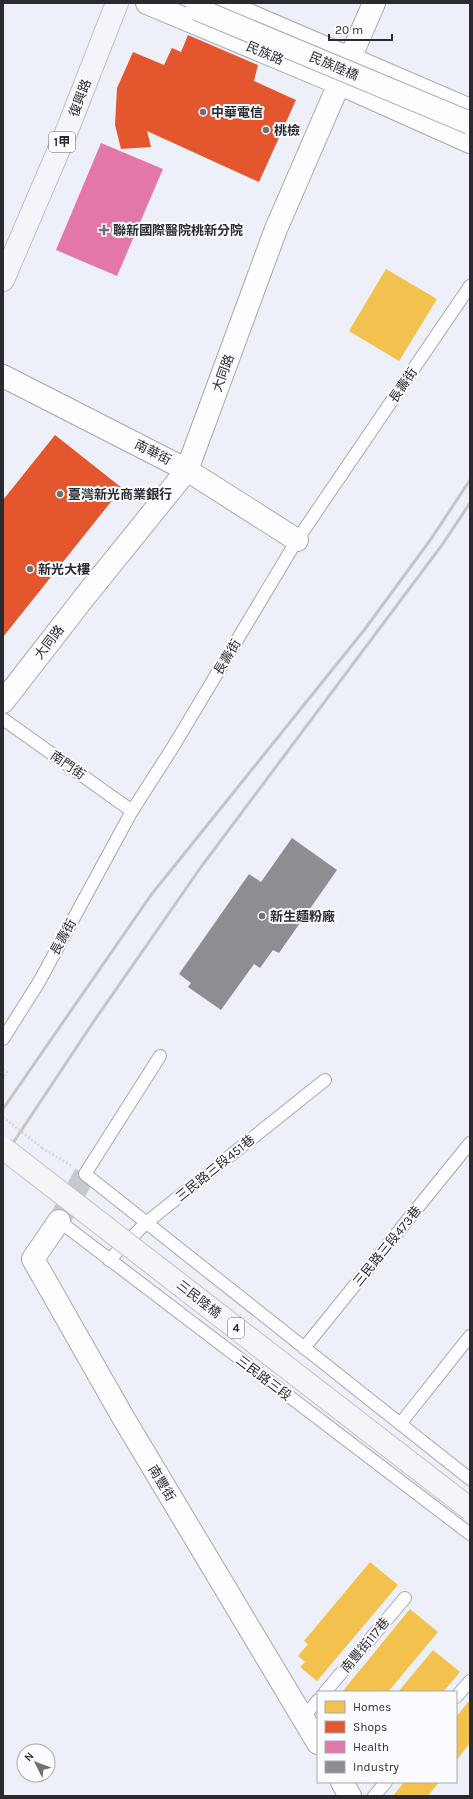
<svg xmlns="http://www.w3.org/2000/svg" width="473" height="1799" viewBox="0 0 473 1799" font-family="Karla,'Noto Sans TC',sans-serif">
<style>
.homes{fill:#f2c14e}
.shops{fill:#e4572e}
.health{fill:#e377a8}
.industry{fill:#8d8d92}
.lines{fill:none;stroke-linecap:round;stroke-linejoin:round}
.minor-tunnel{stroke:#c6c9d0;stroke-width:22;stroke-dasharray:22 11;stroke-linecap:butt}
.service-casing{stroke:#a6a8ae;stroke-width:14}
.minor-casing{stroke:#a6a8ae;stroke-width:24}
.primary-casing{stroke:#bfc2ca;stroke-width:24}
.path{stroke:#d6d6d9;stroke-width:2.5;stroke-dasharray:2 2;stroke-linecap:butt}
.service{stroke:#fcfdfe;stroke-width:12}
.minor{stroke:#fcfdfe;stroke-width:22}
.primary{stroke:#f4f5f9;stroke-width:22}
.rail{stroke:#c3c5c7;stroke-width:3}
.tertiary-bridge-casing{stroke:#a6a8ae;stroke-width:24;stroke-linecap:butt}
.primary-bridge-casing{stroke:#bfc2ca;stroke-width:24;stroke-linecap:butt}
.path-bridge{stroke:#d6d6d9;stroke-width:2.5;stroke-dasharray:2 2;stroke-linecap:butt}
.tertiary-bridge{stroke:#fcfdfe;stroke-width:22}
.primary-bridge{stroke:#f4f5f9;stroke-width:22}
.poi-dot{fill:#6e7076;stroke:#fbfcff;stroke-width:1.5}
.labels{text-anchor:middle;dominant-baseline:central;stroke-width:4;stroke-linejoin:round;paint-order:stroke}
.shield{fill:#fbfcff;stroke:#686a6e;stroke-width:1}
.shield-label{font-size:12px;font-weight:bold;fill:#292b30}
.street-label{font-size:13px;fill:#292b30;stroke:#fbfcff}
.poi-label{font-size:13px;font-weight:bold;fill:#292b30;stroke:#fbfcff;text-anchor:start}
</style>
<rect width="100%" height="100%" fill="#edf0f8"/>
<path class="homes" d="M386,269L437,299L399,361L349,331Z
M370,1562L398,1585L317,1681L300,1667L305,1662L298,1656L308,1644L304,1641Z
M410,1609L438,1632L388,1692H342Z
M433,1650L460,1672L443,1692H398Z
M470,1700V1743L456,1761V1717Z
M404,1782H439L428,1796H393Z"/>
<path class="shops" d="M188,35L258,65L254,81L296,100L259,182L147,131L151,147L121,149L115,125L117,88L133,52L164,65L172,48L181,52Z
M55,435L122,488L3,637V500Z"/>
<path class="health" d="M101,143L163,169L117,276L56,250Z"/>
<path class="industry" d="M292,838L337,870L279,953L273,950L260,968L254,964L221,1010L188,987L191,983L179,974L249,874L261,882Z"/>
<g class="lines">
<path class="minor-tunnel" d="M59,1221L85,1174"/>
<defs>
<path id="service" d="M3,719L132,811
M3,1039L39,982L132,811L173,747L297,540L470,286
M160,1056L85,1174L470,1479
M59,1221L470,1534
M109,1260L146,1223L325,1080
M304,1348L470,1143
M400,1424L470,1336
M325,1692L405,1598
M456,1697L470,1681
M303,1718L318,1700
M374,1796L386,1782"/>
<path id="minor" d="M147,3L338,83L470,142
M221,3L470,110
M3,376L187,470L297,540
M3,702L83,599L187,470L276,229L374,3
M59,1221L33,1259L124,1419L318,1743
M342,1782L350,1796"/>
<path id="primary" d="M3,280L66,133L117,3"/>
</defs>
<use href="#service" class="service-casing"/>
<use href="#minor" class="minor-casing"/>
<use href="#primary" class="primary-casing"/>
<path class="path" d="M3,1069L7,1072L3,1078
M42,1148L72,1166"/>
<use href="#service" class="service"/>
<use href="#minor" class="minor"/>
<use href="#primary" class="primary"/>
<path class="rail" d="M3,1109L151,895L365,629L431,539L470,480
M3,1158L94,1021L201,867L442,545L470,503"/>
<defs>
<path id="tertiary-bridge" d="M197,9L470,123"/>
<path id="primary-bridge" d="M3,1148L470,1509"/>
</defs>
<use href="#tertiary-bridge" class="tertiary-bridge-casing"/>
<use href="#primary-bridge" class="primary-bridge-casing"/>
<path class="path-bridge" d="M3,1117L42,1148"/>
<use href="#tertiary-bridge" class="tertiary-bridge"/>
<use href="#primary-bridge" class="primary-bridge"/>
</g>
<g class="poi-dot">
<circle cx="203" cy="112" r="4"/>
<circle cx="266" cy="130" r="4"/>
<path d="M102 224h4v4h4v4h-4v4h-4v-4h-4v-4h4z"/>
<circle cx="60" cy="494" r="4"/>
<circle cx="30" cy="569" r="4"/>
<circle cx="262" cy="916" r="4"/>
</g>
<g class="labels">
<g class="shield">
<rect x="49" y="132" width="26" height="20" rx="3"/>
<rect x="228" y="1318" width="16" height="20" rx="3"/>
</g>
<g class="shield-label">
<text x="62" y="142">1甲</text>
<text x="236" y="1328">4</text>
</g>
<g class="street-label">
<text transform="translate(265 53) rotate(23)">民族路</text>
<text transform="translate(334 66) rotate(23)">民族陸橋</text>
<text transform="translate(80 98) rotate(-69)">復興路</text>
<text transform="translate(223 373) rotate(-70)">大同路</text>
<text transform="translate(403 385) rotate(-56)">長壽街</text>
<text transform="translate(153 452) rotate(27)">南華街</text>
<text transform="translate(49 642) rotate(-52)">大同路</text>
<text transform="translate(227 657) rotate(-59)">長壽街</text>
<text transform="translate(68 765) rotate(35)">南門街</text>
<text transform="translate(63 937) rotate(-61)">長壽街</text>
<text transform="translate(215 1168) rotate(-39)">三民路三段451巷</text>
<text transform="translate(387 1246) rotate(-51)">三民路三段473巷</text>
<text transform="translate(199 1299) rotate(38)">三民陸橋</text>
<text transform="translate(264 1378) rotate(37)">三民路三段</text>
<text transform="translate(162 1483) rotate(59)">南豐街</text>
<text transform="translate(365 1645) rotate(-50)">南豐街117巷</text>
</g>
<g class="poi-label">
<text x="211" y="112">中華電信</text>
<text x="274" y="130">桃檢</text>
<text x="113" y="230">聯新國際醫院桃新分院</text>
<text x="68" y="494">臺灣新光商業銀行</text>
<text x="38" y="569">新光大樓</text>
<text x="270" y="916">新生麵粉廠</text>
</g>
</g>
<rect width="473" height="1799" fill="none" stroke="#292b30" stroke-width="8"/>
<rect x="317" y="1691" width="140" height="92" fill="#fbfcff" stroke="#a7a8ac"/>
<rect x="325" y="1701" width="20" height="12" fill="#f2c14e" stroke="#a7a8ac"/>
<text x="353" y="1711" font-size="12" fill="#292b30">Homes</text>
<rect x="325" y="1721" width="20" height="12" fill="#e4572e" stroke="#a7a8ac"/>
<text x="353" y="1731" font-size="12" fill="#292b30">Shops</text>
<rect x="325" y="1741" width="20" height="12" fill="#e377a8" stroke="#a7a8ac"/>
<text x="353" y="1751" font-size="12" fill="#292b30">Health</text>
<rect x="325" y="1761" width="20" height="12" fill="#8d8d92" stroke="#a7a8ac"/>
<text x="353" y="1771" font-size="12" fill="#292b30">Industry</text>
<g transform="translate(36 1763) rotate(312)"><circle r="19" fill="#fbfcff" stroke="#a7a8ac"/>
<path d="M0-3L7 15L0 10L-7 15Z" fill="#6e7076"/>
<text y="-6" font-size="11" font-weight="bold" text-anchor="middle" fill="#292b30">N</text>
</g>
<path d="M329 34v6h63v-6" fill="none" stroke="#292b30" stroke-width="2"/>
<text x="335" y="34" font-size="12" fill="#292b30" stroke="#fbfcff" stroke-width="3" paint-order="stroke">20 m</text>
</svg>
